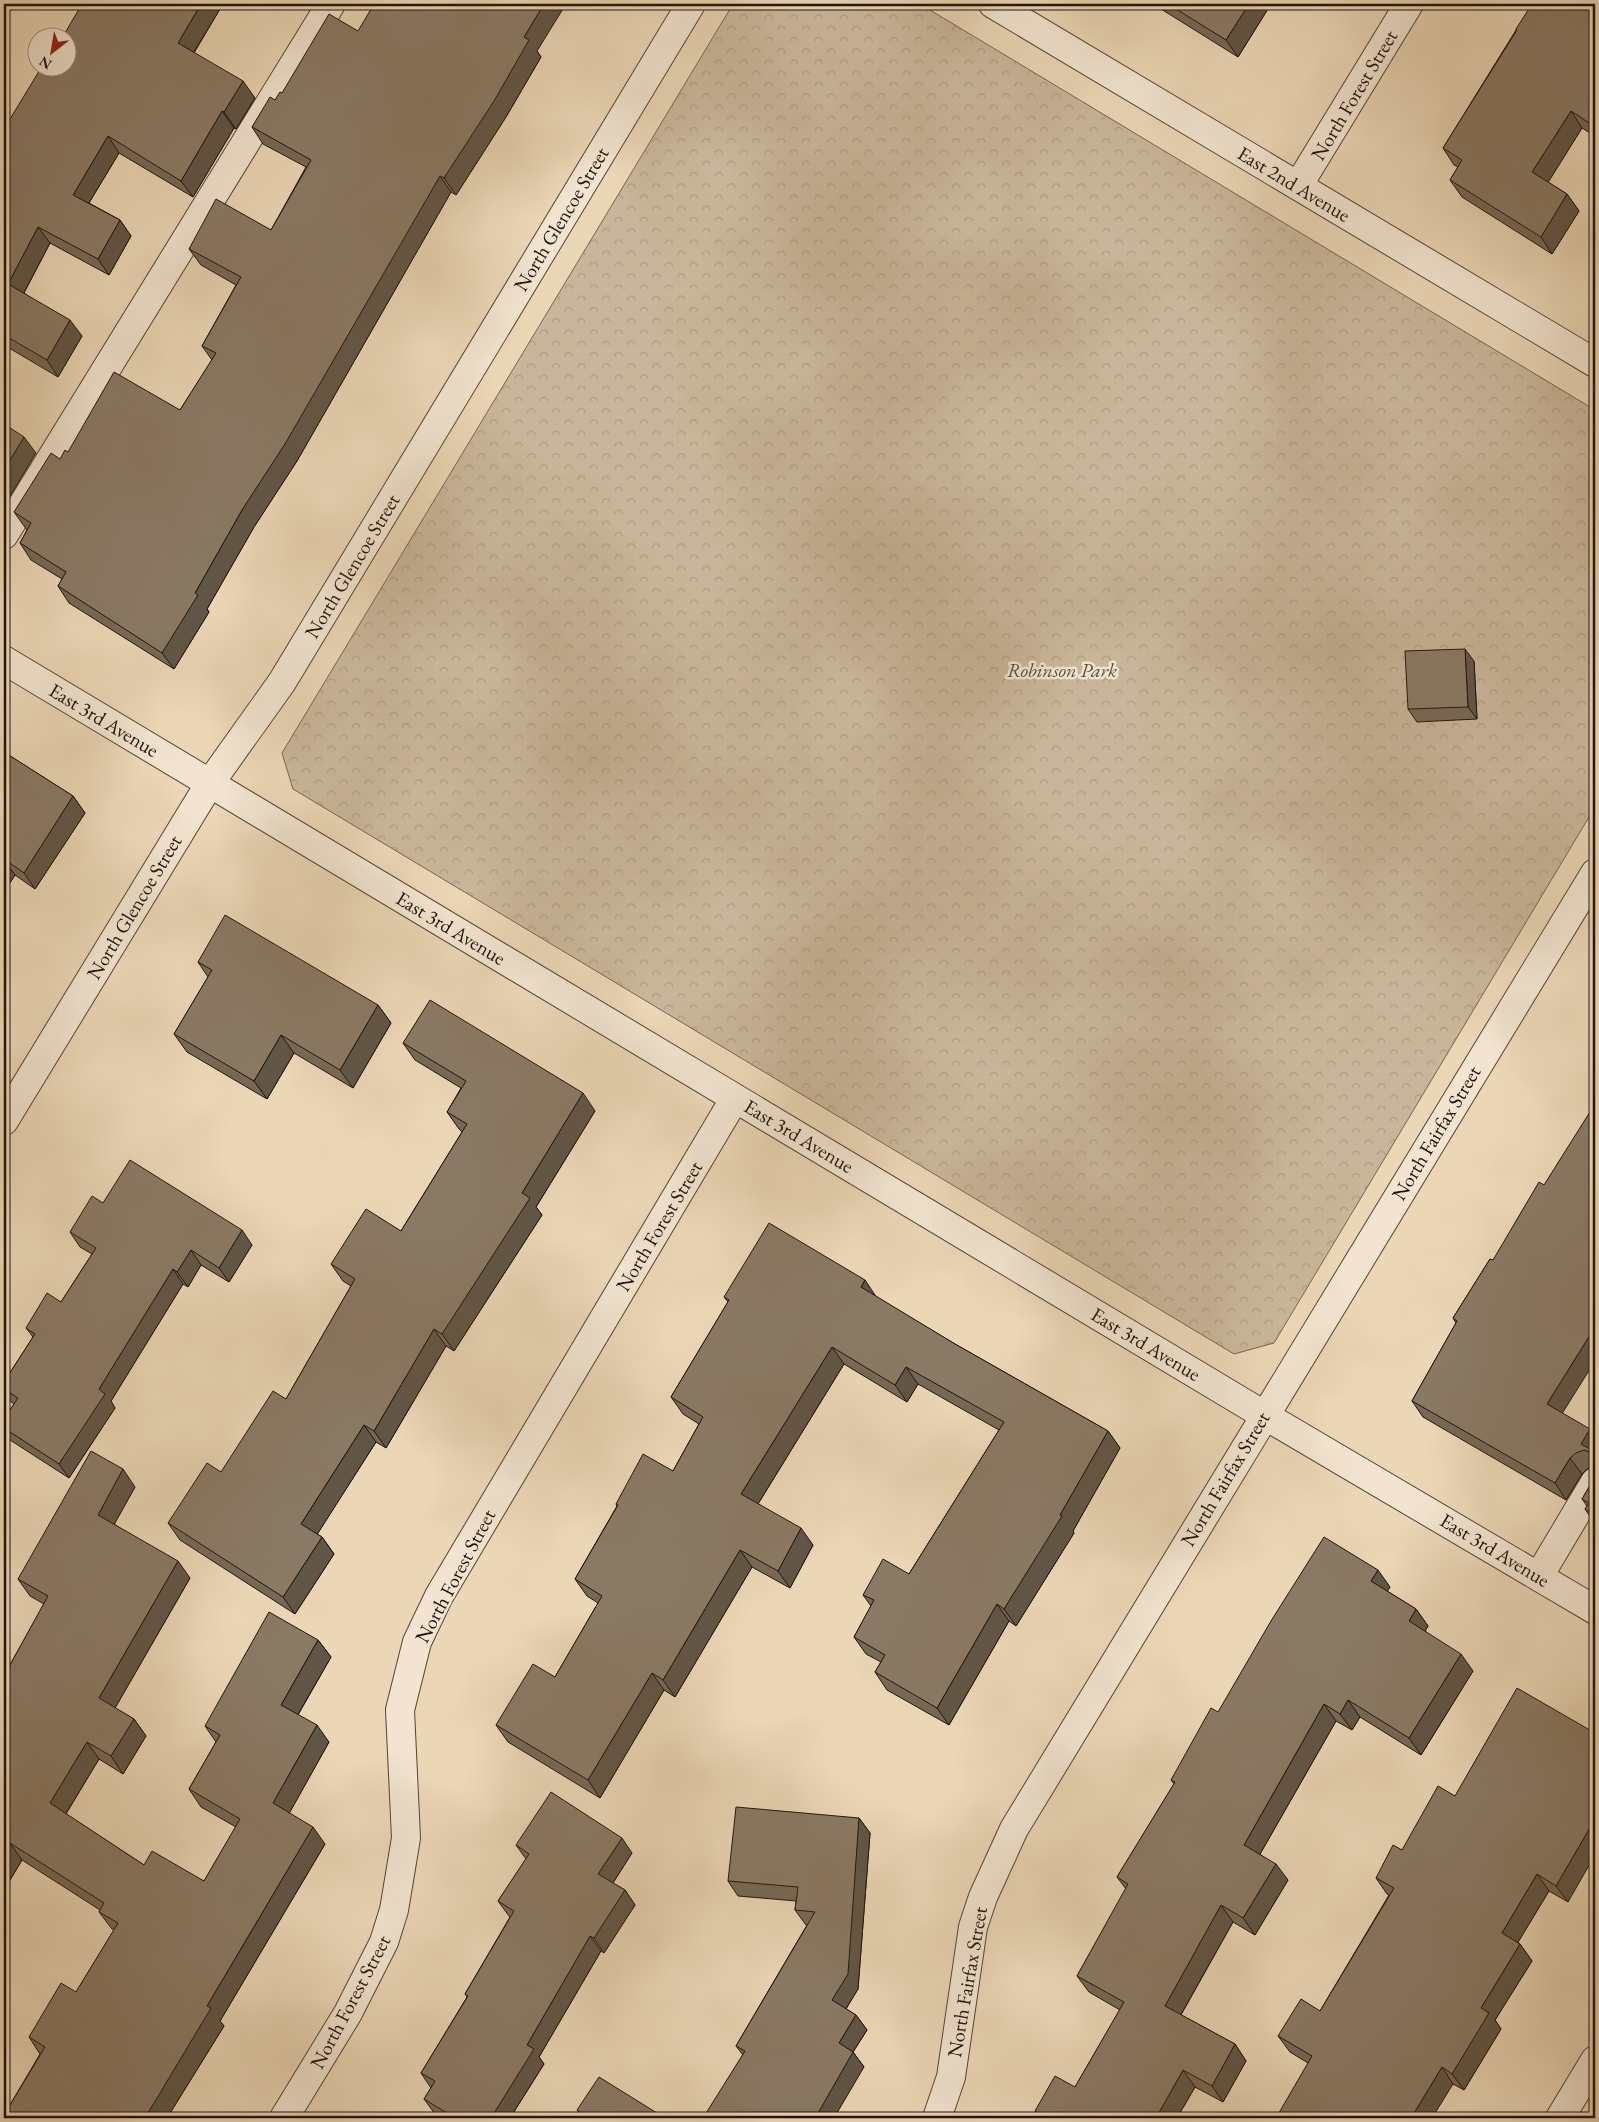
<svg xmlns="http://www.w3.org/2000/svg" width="1599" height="2122" viewBox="0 0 1599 2122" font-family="'EB Garamond',serif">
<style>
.forest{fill:url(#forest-crowns);stroke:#756452}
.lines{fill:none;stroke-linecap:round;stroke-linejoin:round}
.minor-casing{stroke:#544436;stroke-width:30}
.minor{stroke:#f2e4d0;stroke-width:28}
.wall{fill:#776856;stroke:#21140c}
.shaded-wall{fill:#615546;stroke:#21140c}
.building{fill:#8a7964;stroke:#21140c}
.labels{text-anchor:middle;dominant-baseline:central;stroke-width:5;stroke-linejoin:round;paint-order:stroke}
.street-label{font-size:20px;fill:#21140c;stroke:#f2e4d0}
.park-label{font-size:20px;font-style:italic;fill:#5c4c3d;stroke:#f2e4d0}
</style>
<defs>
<pattern id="forest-crowns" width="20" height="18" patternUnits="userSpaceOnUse" patternTransform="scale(1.25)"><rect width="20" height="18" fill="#c9b599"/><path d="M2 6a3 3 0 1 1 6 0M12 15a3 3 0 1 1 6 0" fill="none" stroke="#ac9b83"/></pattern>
</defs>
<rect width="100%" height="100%" fill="#ebd6b6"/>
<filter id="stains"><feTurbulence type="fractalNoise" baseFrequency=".004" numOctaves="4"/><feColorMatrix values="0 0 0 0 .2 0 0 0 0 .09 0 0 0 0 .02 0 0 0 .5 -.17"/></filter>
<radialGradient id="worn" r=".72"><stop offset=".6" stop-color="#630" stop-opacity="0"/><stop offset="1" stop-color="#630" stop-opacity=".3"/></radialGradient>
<path class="forest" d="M733,4H920L1595,410V807L1274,1343L1234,1354L293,789L282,753Z"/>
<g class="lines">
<defs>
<path id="minor" d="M993,4L1595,363
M1298,186L1409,4
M4,535L331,4
M4,660L1264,1415L1595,1610
M4,1121L210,783L282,682L691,4
M1539,1576L1595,1482
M284,2118L348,2013L384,1942L394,1910L406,1838L400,1710L417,1642L439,1596L735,1098
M937,2118L951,2077L973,1927L983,1897L1014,1829L1595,873
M1560,2118L1595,2060"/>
</defs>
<use href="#minor" class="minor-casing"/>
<use href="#minor" class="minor"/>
</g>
<path class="wall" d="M82,4H223L194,53L255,98L236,129L234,128L193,197L119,153L89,203L120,220L131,236L109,275L50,243L24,293L82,336L58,377L4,345V129L68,68Z
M1153,4H1271L1238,57Z
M1595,4V136L1582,128L1548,182L1567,194L1579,211L1552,254L1462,197L1450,180L1458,167L1454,165L1443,148L1516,30V29Z
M358,31L537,51L541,57L506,117L456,195L451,192L297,461L254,527L207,609L209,612L174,669L69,603L58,586L62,579L31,560L20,543L27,530L14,512L60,459L68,452L180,410L212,360L202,346L236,285L201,265L189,249L271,230L306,167L263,144L252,127L282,93Z
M1474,661L1477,719L1417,722L1408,709Z
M4,752L73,796L85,813L35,889L15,875L4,892Z
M198,962L378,1005L391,1023L353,1088L294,1053L267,1099L187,1052L174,1034L208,977Z
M403,1043L595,1111L536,1207L542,1215L454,1351L446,1346L386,1448L376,1442L317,1534L322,1537L334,1554L295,1614L180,1540L168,1523L221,1472L286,1399L351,1286L343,1281L331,1264L401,1231L462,1132L459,1129L447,1112L461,1088L415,1060Z
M103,1203L252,1245L229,1282L201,1265L188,1287L183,1284L111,1401L115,1408L69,1478L10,1440L4,1431V1419L14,1404L10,1401L4,1392V1382L33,1337L26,1328L61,1302L92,1254L80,1247L70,1232Z
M1490,1259L1562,1413L1595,1437V1467L1587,1469L1582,1474L1566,1500L1423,1417L1412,1401L1456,1323L1453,1318Z
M724,1297H876L955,1344L1108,1431L1120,1448L1073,1531L1074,1533L1016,1626L1009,1621L949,1725L887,1690L875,1672L881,1662L866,1654L854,1637L871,1606L863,1595L909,1574L999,1430L918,1384L907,1402L844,1364L758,1504L813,1545L790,1588L752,1567L675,1697L664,1690L600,1798L508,1742L496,1725L555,1677L598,1603L587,1596L575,1579L617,1506L616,1504L673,1471L699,1424L683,1414L671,1397L728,1302Z
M1595,1477V1524L1585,1509L1587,1506L1582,1499Z
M135,1487L114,1524L190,1578L115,1708L134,1719L146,1736L123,1774L99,1759L66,1814L144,1865L204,1881L236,1827L201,1807L189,1789L216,1742L205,1726L318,1640L331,1657L298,1715L329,1742L289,1813L325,1844L220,2021L224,2026L167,2118H13L7,2110L40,2054L29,2037L76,1992L114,1930L112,1929L99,1912L100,1910L22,1860L4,1890L5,1674L44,1604L30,1596L18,1579Z
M1390,1587L1387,1591L1416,1609L1428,1626L1425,1631L1473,1671L1421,1755L1360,1717L1352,1730L1336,1721L1260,1854L1288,1880L1255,1935L1233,1922L1181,2015L1235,2044L1246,2061L1223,2102L1195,2087L1177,2118H1040L1035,2111L1075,2087L1120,2010L1089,1992L1077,1976L1126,1889L1117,1877L1174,1784L1171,1780L1218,1712Z
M1595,1733L1568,1902L1549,1891L1518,1942L1520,1944L1532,1961L1495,2020L1501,2029L1464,2090L1453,2084L1308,2063L1290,2052L1278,2036L1320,2011L1389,1895L1387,1894L1376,1878L1402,1850L1455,1796Z
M859,1818L870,1833L858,1989L846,2009L856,2015L867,2030L853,2052L864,2067L743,2055L736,2046L807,1925H806L795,1910L796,1901L738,1896L728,1881Z
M516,1845L632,1853L613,1883L625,1890L635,1905L604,1953L601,1951L539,2057L544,2064L510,2118H441L435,2114L424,2099L431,2088L421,2073L467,1997L465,1994L510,1917L509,1916L498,1901L526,1859Z
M577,2110L665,2118H583Z"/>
<path class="shaded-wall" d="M201,4H223L189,60L178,43Z
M544,4H566L537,51L541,57L506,117L456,195L444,178L524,37Z
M1249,4H1271L1238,57L1226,40Z
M243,81L255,98L236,129L224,112Z
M222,111L234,128L193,197L181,181Z
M1571,111L1582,128L1544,189L1532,172Z
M108,136L119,153L84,211L73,195Z
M440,176L451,192L297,461L254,527L207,609L209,612L174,669L162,653L195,593L242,510Z
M1567,194L1579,211L1552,254L1541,237Z
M120,220L131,236L109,275L98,259Z
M38,227L50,243L20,300L8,284Z
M70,320L82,336L58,377L47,360Z
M24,437L36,453L4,506V470Z
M1465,649L1474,661L1477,719L1468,707Z
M73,796L85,813L35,889L24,873Z
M4,860L15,875L4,892Z
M378,1005L391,1023L353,1088L340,1070Z
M281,1035L294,1053L267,1099L254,1081Z
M583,1093L595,1111L536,1207L542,1215L454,1351L442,1334L522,1193Z
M242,1230L252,1245L229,1282L219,1268Z
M191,1250L201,1265L188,1287L177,1272Z
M173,1269L183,1284L111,1401L115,1408L69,1478L59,1464L99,1389Z
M865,1280L877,1298L861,1287Z
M1595,1327V1361L1558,1420L1547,1404Z
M434,1329L446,1346L386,1448L374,1431Z
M832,1347L844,1364L753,1512L741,1494Z
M906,1367L918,1384L907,1402L895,1385Z
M364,1425L376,1442L313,1541L301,1524Z
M1590,1429L1595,1437V1455L1581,1444Z
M1108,1431L1120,1448L1073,1531L1074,1533L1016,1626L1004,1609L1060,1515Z
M1570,1458L1582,1474L1566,1500L1555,1483Z
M123,1469L135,1487L110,1532L98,1515Z
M801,1528L813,1545L790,1588L778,1571Z
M322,1537L334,1554L295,1614L283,1597Z
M740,1550L752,1567L675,1697L663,1680Z
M178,1561L190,1578L111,1715L99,1698Z
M1378,1570L1390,1587L1383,1598L1371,1581Z
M997,1604L1009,1621L949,1725L937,1708Z
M1416,1609L1428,1626L1421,1638L1409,1621Z
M318,1640L331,1657L293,1723L281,1705Z
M1461,1654L1473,1671L1421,1755L1409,1738Z
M652,1673L664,1690L600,1798L588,1780Z
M1348,1700L1360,1717L1352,1730L1340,1714Z
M1324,1704L1336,1721L1256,1861L1244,1845Z
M134,1719L146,1736L123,1774L111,1756Z
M317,1725L329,1742L285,1821L273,1803Z
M87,1742L99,1759L62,1820L50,1803Z
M859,1818L870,1833L858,1989L842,2015L832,2000Z
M1595,1819V1855L1568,1902L1556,1886Z
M313,1827L325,1844L220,2021L224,2026L167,2118H145L207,2006Z
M622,1838L632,1853L609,1889L598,1874Z
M10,1843L22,1860L4,1890V1852Z
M1276,1864L1288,1880L1255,1935L1243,1918Z
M1537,1874L1549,1891L1514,1949L1502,1933Z
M625,1890L635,1905L604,1953L594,1938Z
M1221,1905L1233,1922L1176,2023L1165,2006Z
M590,1936L601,1951L539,2057L544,2064L510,2118H491L527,2045Z
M1520,1944L1532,1961L1495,2020L1501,2029L1464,2090L1452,2074L1481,2008Z
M856,2015L867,2030L853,2052L864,2067L834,2118H819L817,2115L839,2043Z
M1235,2044L1246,2061L1223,2102L1212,2086Z
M1442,2067L1453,2084L1432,2118H1411Z
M1183,2070L1195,2087L1177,2118H1156Z"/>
<path class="building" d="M82,4H201L178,43L243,81L224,112L222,111L181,181L108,136L73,195L120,220L98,259L38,227L8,284L70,320L47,360L4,335V129L41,68H68V38H62Z
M374,4H544L524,37L529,40L494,101L444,178L440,176L285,444L242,510L195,593L198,595L162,653L58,586L66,572L20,543L31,523L14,512L51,453L60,459L65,450L68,452L114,372L180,410L216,353L202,346L241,277L189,249L216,199L271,230L311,160L252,127L270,97L275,100L280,92L282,93L329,14L358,31Z
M1168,4H1249L1226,40Z
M1532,4H1595V127L1571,111L1532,172L1567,194L1541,237L1450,180L1462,160L1443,148L1517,30L1516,29Z
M4,424L24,437L4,470Z
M1465,649L1468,707L1408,709L1405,651Z
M4,752L73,796L24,873L4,859Z
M225,915L378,1005L340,1070L281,1035L254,1081L174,1034L212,970L198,962Z
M430,1000L583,1093L522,1193L530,1198L442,1334L434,1329L374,1431L364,1425L301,1524L322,1537L283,1597L168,1523L207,1463L221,1472L273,1391L286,1399L355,1279L331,1264L366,1209L401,1231L467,1124L447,1112L466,1081L403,1043Z
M1595,1104V1327L1547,1404L1590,1429L1581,1444L1595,1452V1456L1592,1453L1584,1450L1576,1453L1570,1458L1555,1483L1412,1401L1457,1321L1453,1318L1490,1259L1493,1260L1539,1182L1544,1185Z
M130,1160L242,1230L219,1268L191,1250L177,1272L173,1269L99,1389L105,1394L59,1464L4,1428V1419L18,1398L4,1389V1382L35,1334L26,1328L47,1293L61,1302L96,1248L70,1232L92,1196L103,1203Z
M769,1223L865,1280L861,1287L955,1344L1108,1431L1060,1515L1062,1516L1004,1609L997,1604L937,1708L875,1672L885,1655L854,1637L874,1600L863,1595L883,1559L909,1574L1004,1422L906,1367L895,1385L832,1347L741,1494L801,1528L778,1571L740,1550L663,1680L652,1673L588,1780L496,1725L533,1664L555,1677L602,1596L575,1579L618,1505L616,1504L643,1454L673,1471L703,1417L671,1397L729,1300L724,1297Z
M91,1451L123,1469L98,1515L178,1561L99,1698L134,1719L111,1756L87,1742L50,1803L144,1865L152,1851L204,1881L240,1819L189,1789L220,1735L205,1726L269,1612L318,1640L281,1705L317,1725L273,1803L313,1827L207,2006L211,2008L145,2118H19V2117L7,2110L45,2047L29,2037L61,1983L76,1992L118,1923L99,1912L104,1903L10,1843L4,1852V1673L5,1674L48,1596L18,1579Z
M1595,1477V1516L1585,1509L1589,1503L1582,1499Z
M1324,1537L1378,1570L1371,1581L1416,1609L1409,1621L1461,1654L1409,1738L1348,1700L1340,1714L1324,1704L1244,1845L1276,1864L1243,1918L1221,1905L1165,2006L1235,2044L1212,2086L1183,2070L1156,2118H1047L1035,2111L1055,2076L1075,2087L1124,2002L1077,1976L1128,1884L1117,1877L1175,1782L1171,1780L1211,1708L1218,1712L1271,1621Z
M1517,1688L1595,1733V1819L1556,1886L1537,1874L1502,1933L1520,1944L1481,2008L1489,2013L1452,2074L1442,2067L1411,2118H1276L1312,2056L1278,2036L1301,1999L1320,2011L1394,1888L1376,1878L1393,1845L1402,1850L1438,1786L1455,1796Z
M551,1792L622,1838L598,1874L625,1890L594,1938L590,1936L527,2045L534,2049L491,2118H455L424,2099L435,2081L421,2073L468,1996L465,1994L514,1911L498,1901L529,1854L516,1845Z
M736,1807L859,1818L848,1974L832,2000L856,2015L839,2043L853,2052L817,2115L822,2118H703L745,2051L736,2046L815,1912L795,1910L798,1887L728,1881Z
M599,2077L665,2118H589L577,2110Z"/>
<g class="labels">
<g class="street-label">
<text transform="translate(1354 95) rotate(-59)">North Forest Street</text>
<text transform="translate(1294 184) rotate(31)">East 2nd Avenue</text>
<text transform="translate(561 219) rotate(-59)">North Glencoe Street</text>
<text transform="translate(352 566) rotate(-59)">North Glencoe Street</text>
<text transform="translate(104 720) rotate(31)">East 3rd Avenue</text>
<text transform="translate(134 907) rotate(-59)">North Glencoe Street</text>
<text transform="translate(451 928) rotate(31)">East 3rd Avenue</text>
<text transform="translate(1436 1133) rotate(-59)">North Fairfax Street</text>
<text transform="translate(799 1136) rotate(31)">East 3rd Avenue</text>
<text transform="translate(659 1226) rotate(-59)">North Forest Street</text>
<text transform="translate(1146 1344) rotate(31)">East 3rd Avenue</text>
<text transform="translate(1225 1479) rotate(-59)">North Fairfax Street</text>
<text transform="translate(1495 1550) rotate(31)">East 3rd Avenue</text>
<text transform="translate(455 1576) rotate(-62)">North Forest Street</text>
<text transform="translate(967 1982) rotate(-80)">North Fairfax Street</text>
<text transform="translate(350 2002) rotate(-62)">North Forest Street</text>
</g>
<g class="park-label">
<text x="1062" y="670">Robinson Park</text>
</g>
</g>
<rect width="1599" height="2122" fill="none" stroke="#ebd6b6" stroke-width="20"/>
<rect x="5" y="5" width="1589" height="2112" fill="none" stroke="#21140c" stroke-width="2.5"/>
<rect x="10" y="10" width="1579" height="2102" fill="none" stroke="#21140c"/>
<g transform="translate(52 52) rotate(211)"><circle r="24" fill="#f2e4d0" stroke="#9e9182"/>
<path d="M0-4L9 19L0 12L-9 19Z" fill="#8f2418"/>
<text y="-8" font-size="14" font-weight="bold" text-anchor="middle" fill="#21140c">N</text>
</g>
<rect width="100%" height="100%" filter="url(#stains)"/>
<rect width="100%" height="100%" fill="url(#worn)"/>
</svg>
